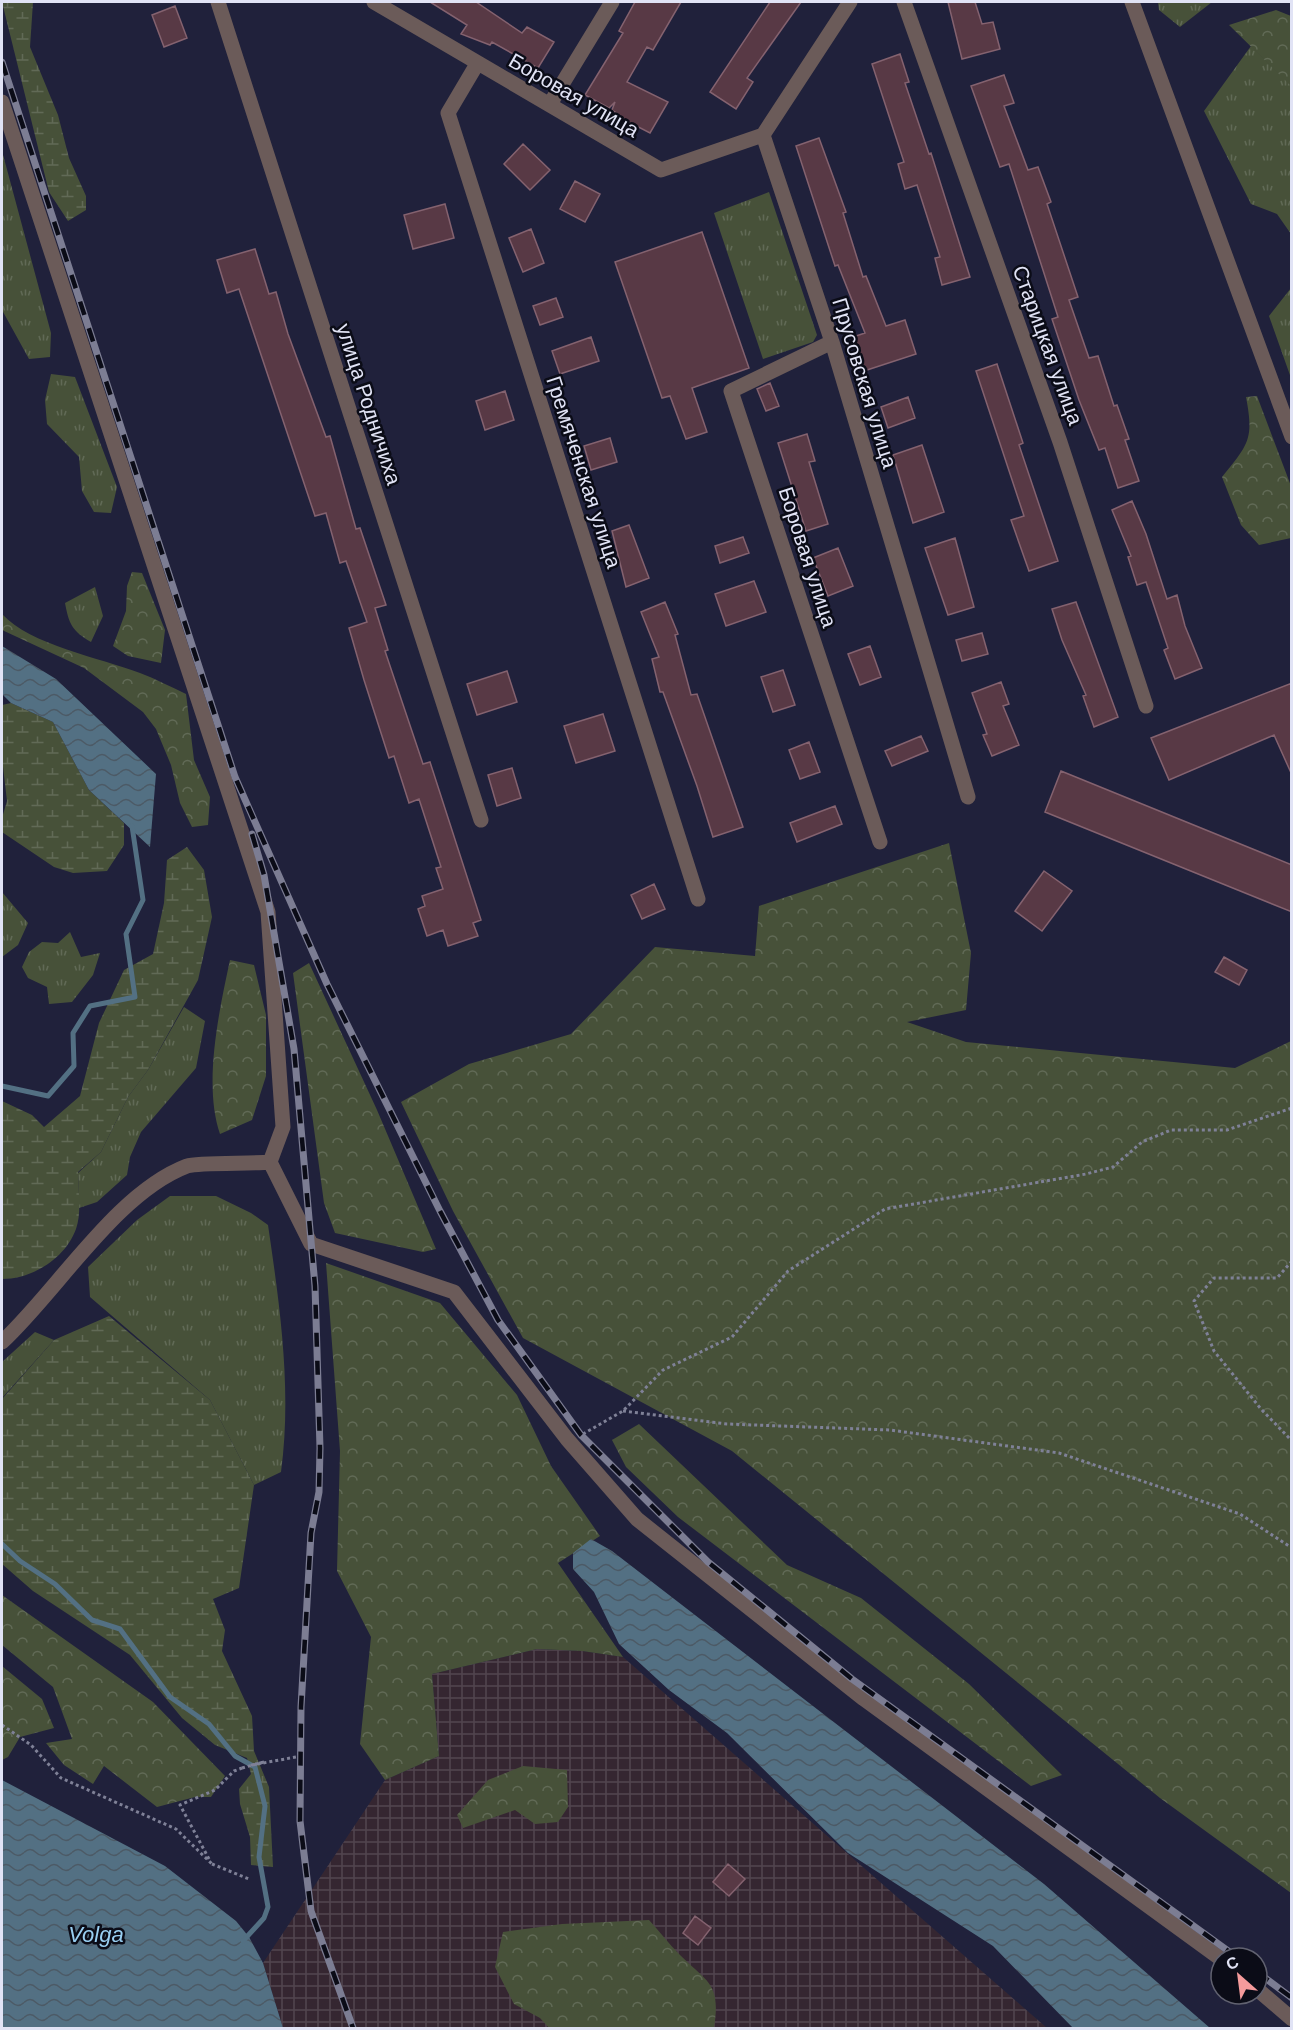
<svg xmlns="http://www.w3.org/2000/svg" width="1293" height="2030" viewBox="0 0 1293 2030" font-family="Arial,sans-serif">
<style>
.industrial{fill:url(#industrial-grid)}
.grass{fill:url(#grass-tufts)}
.forest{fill:url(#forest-crowns)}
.wetland{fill:url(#wetland-marsh)}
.water{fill:url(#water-waves)}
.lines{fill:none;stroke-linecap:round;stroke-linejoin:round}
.stream{stroke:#537083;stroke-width:5}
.building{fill:#583945;stroke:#84626f;stroke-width:1.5}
.path{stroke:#7f8197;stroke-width:3;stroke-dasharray:3 3;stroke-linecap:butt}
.street{stroke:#6b5b59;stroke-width:15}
.rail-casing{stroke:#7c7d93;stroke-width:7}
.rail{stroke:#0b0c17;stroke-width:4.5;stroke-dasharray:14;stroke-linecap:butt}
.path-bridge{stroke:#7f8197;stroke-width:3;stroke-dasharray:3 3;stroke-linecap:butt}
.labels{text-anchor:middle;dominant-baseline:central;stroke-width:5;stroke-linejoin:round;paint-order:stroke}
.street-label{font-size:21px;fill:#e1e3f5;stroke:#0b0c17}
.water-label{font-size:22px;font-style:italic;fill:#99cff2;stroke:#0b0c17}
</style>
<defs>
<pattern id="industrial-grid" width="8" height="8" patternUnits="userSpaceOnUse" patternTransform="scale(1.5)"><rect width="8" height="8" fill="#352631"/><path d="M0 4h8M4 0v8" fill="none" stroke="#52454f"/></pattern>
<pattern id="grass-tufts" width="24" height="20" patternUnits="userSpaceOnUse" patternTransform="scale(1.5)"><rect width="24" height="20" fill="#475139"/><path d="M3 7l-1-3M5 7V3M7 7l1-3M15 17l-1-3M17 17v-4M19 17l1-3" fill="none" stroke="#616a56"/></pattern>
<pattern id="forest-crowns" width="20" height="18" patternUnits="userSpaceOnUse" patternTransform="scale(1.5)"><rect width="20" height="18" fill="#475139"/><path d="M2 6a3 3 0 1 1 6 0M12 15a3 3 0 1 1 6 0" fill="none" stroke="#616a56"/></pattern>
<pattern id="wetland-marsh" width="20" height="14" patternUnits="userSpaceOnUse" patternTransform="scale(1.5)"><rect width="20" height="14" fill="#475139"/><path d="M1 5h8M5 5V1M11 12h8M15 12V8" fill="none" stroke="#616a56"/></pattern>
<pattern id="water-waves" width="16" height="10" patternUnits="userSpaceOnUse" patternTransform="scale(1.5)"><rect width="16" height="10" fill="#537083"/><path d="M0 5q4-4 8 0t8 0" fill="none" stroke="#4c5a66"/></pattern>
</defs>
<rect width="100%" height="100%" fill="#20213b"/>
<path class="industrial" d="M537,1649L582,1651L623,1657L1047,2028H283L263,1963L385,1780L439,1756L432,1674Z"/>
<path class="grass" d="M1158,2H1212L1180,27L1159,10Z
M1251,46L1291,85V234L1277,214L1251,204L1204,111Z
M2,151L51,333L50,357L29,359L2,310Z
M769,192L817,335L813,342L763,359L714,213Z
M1291,288H1292L1291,378L1269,316Z
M51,374L75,377L117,487L111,513L94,512L82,491L79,457L47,424L45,400Z
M95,587L103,616L91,642C72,631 69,624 65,603Z
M2,892L28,923L18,945L2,957Z
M70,932L81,957L100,953L93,975L72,1002L49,1004L47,987L28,978L22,967L29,952L42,942L58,943Z
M184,1007L205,1021L196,1068L141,1132L130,1157L127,1175L97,1202L79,1208L78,1173L101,1152L128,1097L148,1070Z
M170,1196H216L251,1213L268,1225C280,1307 292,1390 281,1472L254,1485L210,1400L90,1297L88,1267L137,1220Z
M35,1332L54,1340L2,1398V1362Z"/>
<path class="forest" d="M1276,10L1291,16V86L1229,25Z
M1257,396L1291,486V538L1259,545L1241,525L1222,477C1249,444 1254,439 1246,397Z
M132,572L142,573L165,630L161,663L128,656L113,646L126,611L127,586Z
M2,614C30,645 101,658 140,673C156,679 171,687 186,694L194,760L210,797L208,825L192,827L180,803L171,765L156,729L143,712L84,668L2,630Z
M949,843L971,953L966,1010L907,1022L966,1042L1235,1068L1291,1041V1893L1160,1798L732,1451L523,1338L453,1211L401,1102L469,1064L571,1034L655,947L755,956L759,906Z
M230,960L254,965L266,1015V1076L252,1120L220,1134C203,1085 219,1011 230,960Z
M309,963L377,1110L436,1249L423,1252L335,1233L324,1203L293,973Z
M326,1263L440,1303L517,1395L551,1466L600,1536L558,1563L623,1657L582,1651L537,1649L432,1674L439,1756L385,1780L360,1744L371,1637L337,1571L340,1451Z
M639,1424L787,1565L861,1598L969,1684L1062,1775L1031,1786L678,1517L626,1467L612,1440Z
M2,1595L153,1702L225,1776L211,1797H195L157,1807L104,1766L93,1784L64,1765L46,1743L72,1739L53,1687L2,1645Z
M2,1666L42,1699L54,1728L20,1737L8,1757L2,1760Z
M523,1766L567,1770L568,1807L558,1822L535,1824L515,1810L463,1828L457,1815L488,1780Z
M649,1920C659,1931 669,1944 680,1955C708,1983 721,1983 714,2028H549L540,2018L514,2004L495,1967L503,1932L562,1924Z"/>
<path class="wetland" d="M2,2H33L30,47L58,115L69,158L86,196V210L68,221L49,192Z
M11,703L53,722L89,790L124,823V845L107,871L73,873L54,867L2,832V818L7,801L2,758V705Z
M187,847L204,870L212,917L198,980L148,1070L128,1097L101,1152L78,1172C78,1190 82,1212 76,1229C65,1259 32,1279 2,1279V1101L32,1115L44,1127L80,1096L99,1023L124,970L153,954L164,903L167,860Z
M109,1316L210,1400L254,1485L239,1588L213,1599L225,1630L222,1651L252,1716L254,1751L269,1787L273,1867L251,1865L250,1837L240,1804L239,1789L251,1774L247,1758L215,1745L182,1718L130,1655L33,1591L2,1564V1399L54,1340Z"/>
<path class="water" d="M2,646L56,679L156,774L150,847L89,790L53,722L11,703L2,694Z
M591,1539L612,1551L1044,1884L1210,2028H1073L993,1946L848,1853L727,1733L669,1690L619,1644L594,1592L573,1569V1553Z
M2,1780L165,1866L236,1921L249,1937L263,1963L283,2028H2Z"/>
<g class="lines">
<path class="stream" d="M2,1086L48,1096L74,1066L73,1033L90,1006L135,997L126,934L143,900L132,826
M2,1544L20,1561L55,1584L92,1620L120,1629L170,1697L209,1724L235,1756L255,1767L265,1806L259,1857L268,1907L264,1918L243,1941"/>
</g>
<path class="building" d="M430,2H476L522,33L527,27L554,42L538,68L492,42L490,45L461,34L467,25Z
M635,2H681L653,50L647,47L627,82L668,102L650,133L617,116L618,114L612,110L615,102L609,108L585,95L623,33L619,31Z
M770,2H801L747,78L753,82L736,109L710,92Z
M948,2H975L982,24L993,22L1000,49L962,59Z
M175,6L187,38L164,47L152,15Z
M900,54L909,82L905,83L929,154L931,153L970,277L942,285L935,258L940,257L917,185L905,189L898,164L904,162L872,64Z
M1004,75L1014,103L1004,106L1028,170L1038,167L1051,202L1047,204L1078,297L1069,300L1089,358L1098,356L1114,406L1117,405L1129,439L1125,440L1139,481L1118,488L1105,448L1099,450L1079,400L1052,319L1058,317L1009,164L1000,167L971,86Z
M819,138L846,212L843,213L863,277L866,276L886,326L905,320L916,354L864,371L853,337L865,333L838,265L835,266L796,146Z
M523,144L550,170L530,190L504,164Z
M575,181L600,194L585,222L560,209Z
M445,204L454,238L413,249L404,215Z
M531,229L544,263L523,272L509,238Z
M702,232L749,368L692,388L707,432L686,439L670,396L662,398L615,262Z
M255,249L269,294L276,292L288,334L326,437L330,436L356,529L360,528L386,605L375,608L388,650L385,651L423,764L430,762L481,920L473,923L478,936L448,946L443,930L427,936L418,909L425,906L422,896L443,889L436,868L441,867L419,799L409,803L394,756L389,758L364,680L349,628L367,622L346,561L340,563L326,513L315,516L239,289L227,293L217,260Z
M556,298L563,317L540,325L533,306Z
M591,337L599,361L560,374L552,351Z
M997,364L1023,443L1019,445L1058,561L1029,571L1011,520L1024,516L976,371Z
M770,383L779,406L766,411L757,389Z
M505,391L514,420L485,430L476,401Z
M908,397L915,418L888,428L881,407Z
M807,434L815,461L809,462L828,524L806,531L778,443Z
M610,438L617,462L591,470L584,446Z
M922,445L944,512L913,523L893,455Z
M1132,501L1146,534L1167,599L1177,595L1185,626L1202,668L1175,679L1164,650L1168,648L1146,582L1137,585L1128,557L1131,556L1112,510Z
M629,525L649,578L626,587L612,531Z
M743,537L749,553L720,563L715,546Z
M955,538L974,607L948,615L925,548Z
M838,548L853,586L828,596L813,558Z
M754,581L766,612L726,626L715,594Z
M665,602L678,634L675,635L691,695L697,694L743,827L713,837L697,786L663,692H660L652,659L659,657L641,612Z
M1076,602L1118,717L1094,727L1083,696L1086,695L1062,640L1052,609Z
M982,633L988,654L962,661L956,640Z
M870,646L881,677L860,685L848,654Z
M783,670L795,705L773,712L761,677Z
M507,671L517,702L477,715L467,684Z
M1001,682L1009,704L1003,706L1019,745L992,756L983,735L987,734L972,693Z
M1292,683V775L1274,735L1169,780L1151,738Z
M603,714L615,751L576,763L564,726Z
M921,736L928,751L892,766L885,751Z
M809,742L820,772L800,779L789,750Z
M512,768L521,798L497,806L488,775Z
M1061,771L1292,865V912L1045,812Z
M835,806L842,824L797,842L790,823Z
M1044,871L1072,891L1042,931L1015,911Z
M654,884L665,909L642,919L631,895Z
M1224,957L1247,970L1239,985L1215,972Z
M728,1864L745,1879L729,1896L713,1882Z
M695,1916L711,1928L698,1945L683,1933Z"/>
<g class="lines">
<path class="path" d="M1292,1261L1277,1278H1214L1194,1301L1214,1351L1261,1409L1292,1441
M623,1411L727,1424L890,1430L1059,1453L1240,1514L1292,1548
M583,1434L623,1411L663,1370L732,1337L788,1271L885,1209L1086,1174L1113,1167L1142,1142L1171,1130H1227L1292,1108
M2,1725L31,1745L61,1778L176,1829L212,1864
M264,1762L252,1765L296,1757L301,1752
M209,1859L180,1805L215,1790L234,1771L242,1768
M212,1864L249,1879"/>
<path class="street" d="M218,2L481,820
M374,2L661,170L763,135
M850,2L763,135L832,342L968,797
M904,2L1060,442L1146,706
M1132,2L1292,437
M477,64L448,113L698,899
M2,102L268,912L283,1127L270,1162L311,1244L454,1292L567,1439L637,1519L864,1699L1221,1959
M550,104L612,2
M832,342L731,391L880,842
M2,1342C58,1290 116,1193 187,1166C199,1162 252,1164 270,1162
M1257,1989L1292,2019"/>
<defs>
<path id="rail" d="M2,62L235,777L327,984L440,1211L498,1320L581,1435L708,1562L852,1679L1238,1958
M252,834L264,875L294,1049L315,1286L320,1448L319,1492L311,1533L301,1707L300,1821L311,1911L353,2028
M1257,1972L1292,1998"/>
</defs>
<use href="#rail" class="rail-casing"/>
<use href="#rail" class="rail"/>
<path class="path-bridge" d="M242,1768L264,1762"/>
</g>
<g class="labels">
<g class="street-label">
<text transform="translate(574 95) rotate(30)">Боровая улица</text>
<text transform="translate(1048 345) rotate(70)">Старицкая улица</text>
<text transform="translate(865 383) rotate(73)">Прусовская улица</text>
<text transform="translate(369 404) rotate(72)">улица Родничиха</text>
<text transform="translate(584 472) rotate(72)">Гремяченская улица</text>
<text transform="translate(808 557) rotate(72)">Боровая улица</text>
</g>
<g class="water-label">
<text x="96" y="1934">Volga</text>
</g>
</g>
<rect width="1293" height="2030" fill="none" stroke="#e1e3f5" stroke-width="6"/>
<g transform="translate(1239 1976) rotate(332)"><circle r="28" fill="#0b0c17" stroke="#616270" stroke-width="1.5"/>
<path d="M0-4.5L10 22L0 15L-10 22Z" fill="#f59b9c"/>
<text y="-9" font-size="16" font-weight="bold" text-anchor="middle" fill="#e1e3f5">С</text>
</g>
</svg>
